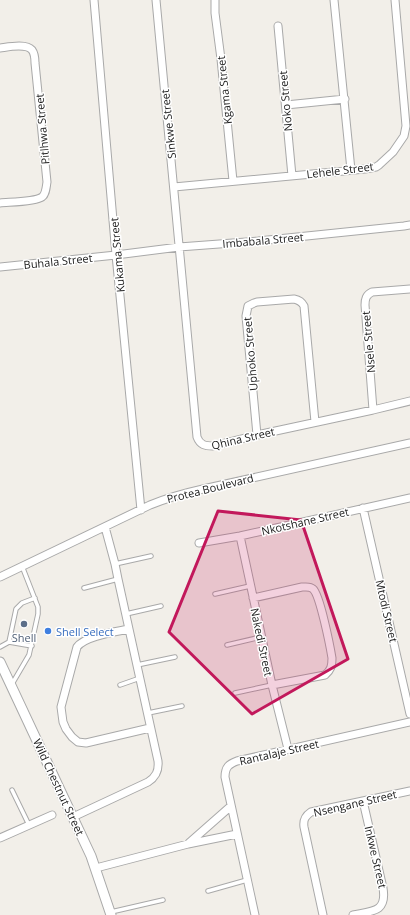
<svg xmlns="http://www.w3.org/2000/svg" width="410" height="915" viewBox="0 0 410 915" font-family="'Open Sans',sans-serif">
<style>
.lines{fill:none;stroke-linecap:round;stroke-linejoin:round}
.service-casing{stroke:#a9a9a9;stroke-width:5.5}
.minor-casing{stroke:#a9a9a9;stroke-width:9}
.tertiary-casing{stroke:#a9a9a9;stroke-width:11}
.service{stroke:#fff;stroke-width:3.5}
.minor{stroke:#fff;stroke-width:7}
.tertiary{stroke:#fff;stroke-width:9}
.marked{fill:#c2185b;fill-opacity:0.2;stroke:#c2185b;stroke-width:3;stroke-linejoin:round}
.service-dot{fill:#5c6f8a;stroke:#fff;stroke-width:1.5}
.shop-dot{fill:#3f7fe0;stroke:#fff;stroke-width:1.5}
.labels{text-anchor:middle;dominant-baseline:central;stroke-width:3;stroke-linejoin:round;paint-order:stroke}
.street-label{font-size:11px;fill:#222;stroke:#fff}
.shop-label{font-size:11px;fill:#366cbe;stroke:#fff;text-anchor:start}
.service-label{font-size:11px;fill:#4e5e75;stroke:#fff}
</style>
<rect width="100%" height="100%" fill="#f2efe9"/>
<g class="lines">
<defs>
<path id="service" d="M115,564L151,556
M84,588L118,579
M215,594L250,586
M126,614L161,606
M9,642L16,609L22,603L35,598
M227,645L261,637
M0,647L9,642L32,646
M137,665L175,657
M12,684L29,655L38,614V607L22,566
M120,685L140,678
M235,693L272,685
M148,713L182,706
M12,790L29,825
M208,891L247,880
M111,912L163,900"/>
<path id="minor" d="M94,0L116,255L141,510
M156,0L197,437C200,445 205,446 213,446L257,435L373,410L410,401
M215,0V13L221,59L233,181
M334,0L351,170
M278,26L292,176
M0,48C8,47 26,43 32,50C35,54 35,59 35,63L47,182C46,188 46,194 42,197C35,202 9,202 0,203
M286,105L345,99
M174,187L365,169L376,167L379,165L393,152L404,136L406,126L395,0
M0,267L116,255L179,247L258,241L404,226L410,225
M373,410L365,305C365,299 366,295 372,292L410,289
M257,435L246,316L248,306L254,303L257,302L294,299C299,300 302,302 304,306L315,422
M363,508L410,714
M240,536L272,685L288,749
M199,543L240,536L410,498
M0,577L150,505C167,498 185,493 203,489L410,443
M253,598L302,587C306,587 310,586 313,589C320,595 330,646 332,658C332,666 331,670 325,675L272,685
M129,629C115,632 85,636 77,647L61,707L63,722L66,729L72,737L78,742L86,743L150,728
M73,817L148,782C156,777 159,771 158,761L118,579L115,564L105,527
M0,838L52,815
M189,843L231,806
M96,868L188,844L237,834
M255,915L225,777C225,767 229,764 237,761L410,722
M323,915L304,827C303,820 305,816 311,812L410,791
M353,915C373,911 387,912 383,888L363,801"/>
<path id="tertiary" d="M0,662L91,856L111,915"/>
</defs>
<use href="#service" class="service-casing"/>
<use href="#minor" class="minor-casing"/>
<use href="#tertiary" class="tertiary-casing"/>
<use href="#service" class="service"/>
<use href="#minor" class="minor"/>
<use href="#tertiary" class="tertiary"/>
</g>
<path class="marked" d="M218,511L301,520L348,659L252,714L169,632Z"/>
<circle class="service-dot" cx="24" cy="624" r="4"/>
<circle class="shop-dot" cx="48" cy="631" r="4"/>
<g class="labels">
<g class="street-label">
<text transform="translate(224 90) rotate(-96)">Kgama Street</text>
<text transform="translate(285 101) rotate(-95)">Noko Street</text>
<text transform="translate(168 124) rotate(-96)">Sinkwe Street</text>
<text transform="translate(42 129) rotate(-95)">Pitlhwa Street</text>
<text transform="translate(340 170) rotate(-7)">Lehele Street</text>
<text transform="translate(263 240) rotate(-5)">Imbabala Street</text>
<text transform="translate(117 255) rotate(-95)">Kukama Street</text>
<text transform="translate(58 261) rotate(-6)">Buhala Street</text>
<text transform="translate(368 342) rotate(-95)">Nsele Street</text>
<text transform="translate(250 354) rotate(-95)">Uphoko Street</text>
<text transform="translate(243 438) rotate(-13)">Qhina Street</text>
<text transform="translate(210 488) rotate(-14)">Protea Boulevard</text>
<text transform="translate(305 521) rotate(-13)">Nkotshane Street</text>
<text transform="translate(387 611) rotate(77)">Mtodi Street</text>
<text transform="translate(262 642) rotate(78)">Nakedi Street</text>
<text transform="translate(279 752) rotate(-13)">Rantalaje Street</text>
<text transform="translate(59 787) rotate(65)">Wild Chestnut Street</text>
<text transform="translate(355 803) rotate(-13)">Nsengane Street</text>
<text transform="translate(376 857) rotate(77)">Inkwe Street</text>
</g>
<g class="shop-label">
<text x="56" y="631">Shell Select</text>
</g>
<g class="service-label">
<text x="24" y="637">Shell</text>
</g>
</g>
</svg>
